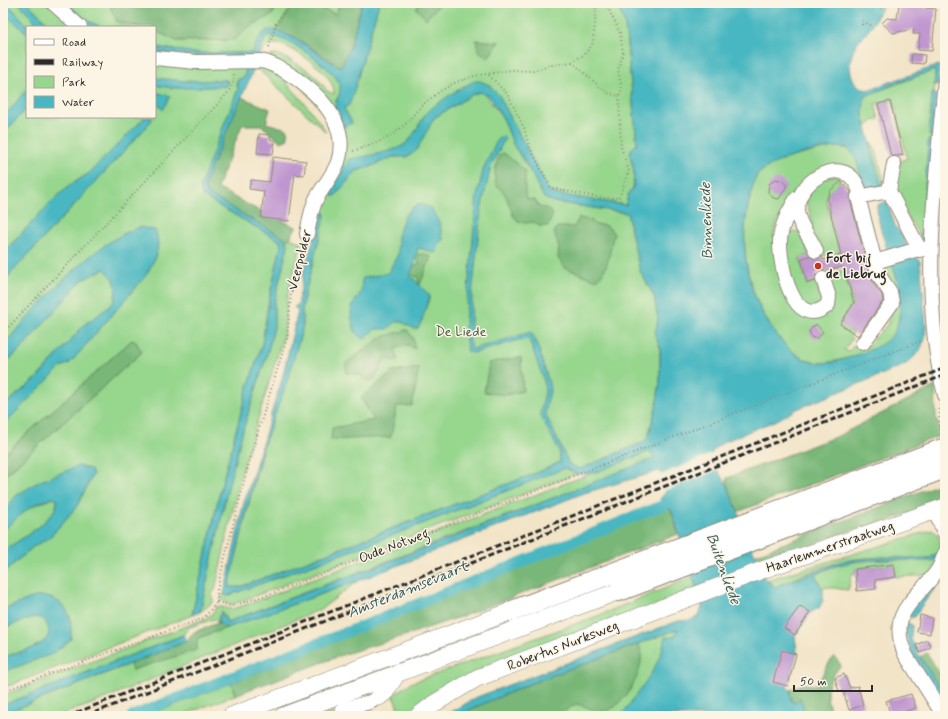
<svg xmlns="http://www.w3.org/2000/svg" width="948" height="719" viewBox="0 0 948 719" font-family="Mynerve,sans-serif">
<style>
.green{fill:#96d68d;stroke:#60805c}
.forest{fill:#78b778;stroke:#527152}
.water{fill:#48b7c1;stroke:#3a7176}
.pier{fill:#f2e4c7}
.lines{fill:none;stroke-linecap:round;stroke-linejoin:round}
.canal{stroke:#48b7c1;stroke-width:11}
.building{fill:#bf96d0}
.minor-tunnel{stroke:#cabfa8;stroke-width:14;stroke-dasharray:14 7;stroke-linecap:butt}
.minor-casing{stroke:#8e8879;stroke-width:16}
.major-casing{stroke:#8e8879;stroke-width:18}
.highway-casing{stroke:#8e8879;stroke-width:22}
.path{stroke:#8e8879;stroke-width:2;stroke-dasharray:1 3;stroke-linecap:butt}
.minor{stroke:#fff;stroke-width:14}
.major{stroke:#fff;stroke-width:17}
.highway{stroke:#fff;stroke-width:20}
.rail{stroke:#2b2b2b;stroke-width:3;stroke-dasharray:6 3;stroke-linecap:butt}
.poi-dot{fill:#c8321e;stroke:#fcf5e5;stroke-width:1.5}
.labels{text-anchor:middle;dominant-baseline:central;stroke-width:3;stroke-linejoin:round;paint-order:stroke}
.poi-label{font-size:14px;font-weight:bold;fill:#2b2b2b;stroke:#fcf5e5;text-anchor:start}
.street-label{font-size:14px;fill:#2b2b2b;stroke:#fcf5e5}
.park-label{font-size:14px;fill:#465644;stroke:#fcf5e5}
.water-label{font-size:15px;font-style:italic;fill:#355c60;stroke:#fcf5e5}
</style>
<rect width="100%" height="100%" fill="#fcf5e5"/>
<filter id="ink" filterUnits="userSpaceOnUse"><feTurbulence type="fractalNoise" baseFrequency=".025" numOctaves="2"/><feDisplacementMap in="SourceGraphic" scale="8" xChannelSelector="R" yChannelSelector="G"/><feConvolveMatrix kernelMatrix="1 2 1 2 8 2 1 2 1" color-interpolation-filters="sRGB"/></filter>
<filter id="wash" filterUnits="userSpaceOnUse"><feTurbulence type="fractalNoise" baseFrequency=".012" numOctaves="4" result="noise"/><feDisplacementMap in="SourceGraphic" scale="16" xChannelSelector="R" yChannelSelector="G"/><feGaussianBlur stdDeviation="0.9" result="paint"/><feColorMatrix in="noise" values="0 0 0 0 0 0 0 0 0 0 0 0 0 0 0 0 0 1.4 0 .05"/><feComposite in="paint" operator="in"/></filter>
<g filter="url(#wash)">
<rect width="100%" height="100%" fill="#f2e4c7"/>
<path class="green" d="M7,3H19L40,27H29Z
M28,3H50L76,27H51Z
M67,3H113L110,6L117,22L143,27H101L85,19Z
M278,3H294L276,31C259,31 259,40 252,53H196L155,47V31L177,41L234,40L247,28L272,15Z
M307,3H340L336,14Z
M379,3H617L625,24L637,145L630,155C633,166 636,176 633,187C631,194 626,198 626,205L555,194L549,191L512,122L490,85C486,84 481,82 478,81C470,81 432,107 426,114C418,124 415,138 403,146C394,151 360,158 349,160L331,194L334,196L356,171L370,167L392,157H407L426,132L434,118L473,94L480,92L485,94L504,120L514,146L531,173L554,202L627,213L640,271L654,296L658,319L655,335L660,347V381L656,408L648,437L644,442L580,469C560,460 561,461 541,471L240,587L232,589L229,585L263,447L303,326L302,313L303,301L324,211H322L321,207L317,204L343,135L283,65L270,56L277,54C297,63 316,72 327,91L334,94C334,87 331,82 327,76C321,67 286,42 274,44C267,45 263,50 260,55H258L266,36C281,31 336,70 340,85C342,91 338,97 335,102L344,108L349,105Z
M3,11L27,33V89L3,118Z
M155,61C182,62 249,59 272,70C283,76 320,120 326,132L258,69L253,68V71L246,68L244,77L236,83L238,89L218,140L202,196L280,241L281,246L269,299L262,344L246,393L220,491L192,615L3,688V672L27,662L71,639L70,616L40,596L29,599L3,610V573L33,547L50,537L77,506L90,481L3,512V477L142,352L132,340L3,455V425L61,367L70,363L144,278L128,231C79,261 42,303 3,345V282L147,126L88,174L69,186L53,200L3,253V134L27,108V117H155V101L170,97L155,92V85L172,88L226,86L228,81L227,80L185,81L155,78Z
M935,70L933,121L923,241L893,193L896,169L901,161L907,158L893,100L875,104L879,119L873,121L865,127C863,118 860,102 867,95Z
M870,141L876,149L884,183V187L868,192L865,190L854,173L846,167C805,171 782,200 773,237L813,228L810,213L804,197C811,181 822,178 838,175L840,183L828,193L826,200L840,252L823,256L807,236L805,239L809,255L800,258L807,284L816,282L820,297L824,299L829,274L844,270L853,303L840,323L853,333L850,337L852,339L844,350L849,351L856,343L865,349L887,325L895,303L885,263L891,262C894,272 898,281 900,291C901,297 900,303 900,309C899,320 897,332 889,340C879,351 845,359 830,362C812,366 797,357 785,344C748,305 736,245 751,195C752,189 753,179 758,175C772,160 793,157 812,152C827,149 843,142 854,154L868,191L882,188Z
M290,238L302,243L287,296L284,334L241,474L215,590L212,594L213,602L200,612L229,483L243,430L268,351L274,327V303L288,245L286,239Z
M104,269L113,278L116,287L115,300L105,310L85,324L36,379L3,406V365L19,351L82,280Z
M650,451L654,458L653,460L227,622L224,614L218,616V623L214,619L190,627L183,635L3,705V695L202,620L211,615L217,606L232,609L251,603Z
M565,468L576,474L231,605L220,599L224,594L227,596L396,534Z
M54,498L57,499C59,519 17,541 3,551V530L25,509Z
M932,530C948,541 937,561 931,575L896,577L894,564L855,569V573L852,574L848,590L825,587L823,589L815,575C849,554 895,561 933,561L934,555L930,558C901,558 872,555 844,561C820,566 797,578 775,587L767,580Z
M693,577L697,589L439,692L406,716H401L393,695L411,683L597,616Z
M358,581L321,609L94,703L58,716H3V714L130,664L132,670L198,638Z
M34,617L43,618C65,644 21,651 3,657V628Z
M679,629L645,684L622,716H462L532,683Z
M231,683L235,695L180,716H147Z"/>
<path class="forest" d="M113,3H278L272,15L247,28L234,40L177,41L155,31V27H143L117,22L110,6Z
M294,3H307L336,14L340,3H362L350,48L341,67L296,38L276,31Z
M420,3H441L426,19L416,9Z
M476,40L499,42L488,58L478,50Z
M241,97L270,109L266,123L287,129L288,139L281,142L261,125H242L217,188L256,209L296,227L290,238L286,239L211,196L205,191V184L209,172Z
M504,153L525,171V195L527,199L535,200L539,207L546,208L553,214L548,226H539L534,222L524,223L518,221L514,217L505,194L497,186L495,181V170L499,155Z
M579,218L591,220L596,225C605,224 609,226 614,234C609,250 610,268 597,280L565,268L558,258L559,247L554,233L557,227H574Z
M424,254L431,257L419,287L418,277L408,274L412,268L420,263L414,255Z
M407,330L413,338L415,349L408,345L395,349L398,362L385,358L380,370L371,382L360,375L346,373V363L382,337Z
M132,340L136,342L142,352L3,477V455Z
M521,357L523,391L505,395L484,392L489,363Z
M419,368L412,406H397L391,437L331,440L332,428L374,420L361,398L392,372Z
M935,386L936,417L942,435L737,512L727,484V478L838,436Z
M945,482V501L866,528L855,529L821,540L810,547L758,564L754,555Z
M668,508L672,512L678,534L471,613L407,635L345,654L235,695L231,683Z
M218,623L227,628L198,638L196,650L132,670L130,664L187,641L194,632Z
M638,644C650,662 627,703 609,710C598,714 586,706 576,704L557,716H460L471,709L532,683Z
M927,653L945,682V696L920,657Z
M834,656L841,665C827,682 821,697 835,716H806L800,698L795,703L791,701L790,690L803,684L815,685C823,677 826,665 834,656Z"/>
<path class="water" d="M3,3H7L29,27H27V33C17,23 3,18 3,3Z
M19,3H28L51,27H40Z
M60,3H67L85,19L101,27C84,27 73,15 60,3Z
M362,3H379L353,95L349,105L344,108L352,123L343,127L334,109C336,101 341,94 340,86C338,71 281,31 266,36L256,58L219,59L155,52V47L196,53H252C255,47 258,38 263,33C277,18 326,62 341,67L350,48Z
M617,3H884C879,13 874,24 867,32C865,36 861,38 858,41C851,53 847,67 853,79C856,85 860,88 867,90L939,65L938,86L934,85L935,70L897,83L864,97L863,115L882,188L868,191L865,188L854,154L845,147C828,145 764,161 756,177C753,182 752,189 751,194C736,244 747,303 782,341C790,349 798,358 809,361C825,366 844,360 859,354C878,347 895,341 899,318C907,279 878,243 877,205L887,201L895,226L902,235L908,249L920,261L926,325L925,339L919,352L905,365L797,409L779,419L726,441L715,448L712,452L717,470L727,484L764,578L775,587L843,561L882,557L930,558L936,553L935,560C925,562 914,560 904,560C875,559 840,560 815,575L823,589V600L819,608L811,612L795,636L797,652L787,688L790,690L791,701L795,703L800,698L806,716H621C638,691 661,667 665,637H674L678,629L532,683L471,709L460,716H445L477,697L678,621L690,620L699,616L702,606L672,512L669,508L666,509L660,499L666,492L662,474L659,471L584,493L358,581L227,628L218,623L221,611L227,622L454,537L654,458L650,451L594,473L576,474L565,468L396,534L227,596L224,594L243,506L282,379L298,311L294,307L298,305L304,271L322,211L326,213L303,301L302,313L303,326L288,379L263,447L252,487L229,587H240L541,471L560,462L559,451L540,414L545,393L544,381L529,339L519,340L474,353L468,352L466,342L465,322L477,195L484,167L499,137L504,136L505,138L491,166L481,210L472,295L470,345L472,349L476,348L531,332L537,343L549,383L550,391L545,413L569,464L580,469L644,442L648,437L656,408L660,381V347L655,335L658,319L654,296L640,271L627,213L554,202L544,198L526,163L514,146L504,120L489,96L480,92L473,94L434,118L416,151L407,157H392L370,167L356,171L334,197L330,194L349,159C360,158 394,151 402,146C414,139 418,124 426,114C431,107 469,81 477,81C486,81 493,89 499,95L549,191L555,194L626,205L628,194L633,188L634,172L630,155L631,149L637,144L625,24Z
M246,68L253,71L209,172L205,184V191L211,196L286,239L288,245L274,303V327L268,351L243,430L229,483L200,612L192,615L220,491L246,393L262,344L269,299L281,246L280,241L202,196L200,186L238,89L237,80L244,77Z
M155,78L185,81L227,80V86L192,88H172L155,85Z
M27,89V108L3,134V118Z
M155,92L170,96L163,110L155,101Z
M932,93L936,94L933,136H929Z
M151,117L152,120L147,126L3,282V253L53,200L69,186L88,174L144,118Z
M928,140H933L925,242L922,241V235Z
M420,204L431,208L440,224L443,240L435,253C428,253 425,248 418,248C415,258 415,266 410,275L430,296L421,323L418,328L415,329L402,322H396L387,329H375L364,339C354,337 349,316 352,307C354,301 360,296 361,290C363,285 360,283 363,278L388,273L398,254V235L404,217L413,207Z
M140,227L155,230C163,247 153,264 144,278L70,363L61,367L3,425V406L36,379L85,324L105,310L115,300L116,287L113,278L104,269L82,280L19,351L3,365V345C38,307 90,243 140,227Z
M78,466L90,469L93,474L77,506L50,537L33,547L3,573V551C17,541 59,519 57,500L53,498C27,505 23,514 3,530V512L17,495L38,482Z
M935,583L934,589L913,618L906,615Z
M40,596C67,599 72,614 71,639L54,653L3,672V657C21,651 66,644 42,618L34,617L3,628V610L29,599Z
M904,621L912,625L911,639L920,657L945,696V709L914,660L903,624Z
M183,635L187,641L3,714V705Z"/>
<path class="pier" d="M714,453L720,469L664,491L665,488L660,475Z"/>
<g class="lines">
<path class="canal" d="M132,716L375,621L676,500"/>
</g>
<g id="blocks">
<path class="building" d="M899,3L925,4V8L936,9L932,51L918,50L920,34H913L914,29L893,33L882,23L887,18L897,19Z
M912,54L925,55L924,64L911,63Z
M890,101L903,155L897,156H891L878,104Z
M259,134L270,135V140H275L273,154L257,153Z
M273,157L306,161L304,175L295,174L289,221L261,218L264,191L249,189L251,180L270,182Z
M776,179L783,181L787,186L779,199L773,198L768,192L769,184Z
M841,181L851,192L850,199L870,276L877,289L882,295L883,301L858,336L840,324L854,303L844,267L820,271L816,274L815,281L807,283L801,259L809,256L815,259L822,257L823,260L841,255L827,199L830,191Z
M816,324L823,332L818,338H812L809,331Z
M894,564L896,577L875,580L876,589L857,591L855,569Z
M800,606L810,612L795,635L784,628Z
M920,615L932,618L930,634L917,632Z
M927,640L931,647L920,653L916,645Z
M782,650L796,654L788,686L773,682Z
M844,674L850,688L858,686L863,705L849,710L843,691L839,692L835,678Z
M911,694L916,708L906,711L908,716H891L886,701Z"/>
</g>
</g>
<g filter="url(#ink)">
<use href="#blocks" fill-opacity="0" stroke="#8e8879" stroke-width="1"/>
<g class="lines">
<path class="minor-tunnel" d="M326,716L343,709"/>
<defs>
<path id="minor" d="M53,3L80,27
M155,58L196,62L261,61C280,65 298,79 313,92C332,110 347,134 338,162C333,175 323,187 316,199C311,210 309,223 307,234
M945,80C936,183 919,292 945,395
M894,164L889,191L920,250
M858,197L889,191
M797,198C789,211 781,225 780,240C779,263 793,334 828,305L829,297L823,279
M816,251C811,237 799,227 797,212C795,182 840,155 856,183C859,189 861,191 858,197L875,262
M863,343L892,303L890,292L878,274L875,262L915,250L931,248
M935,511L945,534
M343,709L370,702L379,697
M944,716L905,654C887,611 916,601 937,571C941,566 943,559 945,553"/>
<path id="major" d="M379,697L385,692L398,672
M231,716L512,611
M283,716L619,591
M418,716L435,703L477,678L765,569L945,507"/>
<path id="highway" d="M619,591L945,468
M512,611L945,448"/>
</defs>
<use href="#minor" class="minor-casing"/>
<use href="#major" class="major-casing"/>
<use href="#highway" class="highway-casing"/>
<path class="path" d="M876,3L877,7L882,9
M862,25L863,21L872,26
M269,47L276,23L291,3
M572,62L607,93L619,96L622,90L618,70L623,53L620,33L606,3
M489,75L508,95L524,128L529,146L551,188L602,198H619L629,171L621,147L619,96
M353,151L374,144L389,137L405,125L421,106L439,92L454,83L474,76L511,70L533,71L552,65L572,62L585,54L592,45L595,26L596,3
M3,333L227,94L233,84L234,72
M940,405L939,426L942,434
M217,602L232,606L273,593L923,340
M217,602V589L251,454L287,338L291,294L304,245
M3,691L204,618L217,602"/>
<use href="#minor" class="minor"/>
<use href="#major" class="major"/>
<use href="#highway" class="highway"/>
<path class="rail" d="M68,716L945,368
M86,716L945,375"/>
</g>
</g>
<circle class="poi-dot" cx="818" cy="266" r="4"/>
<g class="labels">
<g class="poi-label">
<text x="826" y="258">Fort bij<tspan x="826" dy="16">de Liebrug</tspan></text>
</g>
<g class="street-label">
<text transform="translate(300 260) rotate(-76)">Veerpolder</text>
<text transform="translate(394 546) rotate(-21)">Oude Notweg</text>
<text transform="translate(830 547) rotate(-19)">Haarlemmerstraatweg</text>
<text transform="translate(563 646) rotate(-21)">Robertus Nurksweg</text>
</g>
<g class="park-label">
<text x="461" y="332">De Liede</text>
</g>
<g class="water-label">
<text transform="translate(707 221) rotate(-92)">Binnenliede</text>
<text transform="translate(723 569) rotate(70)">Buitenliede</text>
<text transform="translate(408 590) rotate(-22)">Amsterdamsevaart</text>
</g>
</g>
<rect width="948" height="719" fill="none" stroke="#fcf5e5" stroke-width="16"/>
<rect x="26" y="26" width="130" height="92" fill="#fcf5e5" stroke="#a8a49b"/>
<rect x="34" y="39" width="20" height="6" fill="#ffffff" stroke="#a8a49b"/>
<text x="62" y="46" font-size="12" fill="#2b2b2b">Road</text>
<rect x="34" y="59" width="20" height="6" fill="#2b2b2b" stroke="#a8a49b"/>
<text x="62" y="66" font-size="12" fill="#2b2b2b">Railway</text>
<rect x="34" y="76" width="20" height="12" fill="#96d68d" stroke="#a8a49b"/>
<text x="62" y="86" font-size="12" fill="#2b2b2b">Park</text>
<rect x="34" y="96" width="20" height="12" fill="#48b7c1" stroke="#a8a49b"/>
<text x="62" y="106" font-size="12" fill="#2b2b2b">Water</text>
<path d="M794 685v6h78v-6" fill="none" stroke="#2b2b2b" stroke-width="2"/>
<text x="800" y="685" font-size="12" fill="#2b2b2b" stroke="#fcf5e5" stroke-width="3" paint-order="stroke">50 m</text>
</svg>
